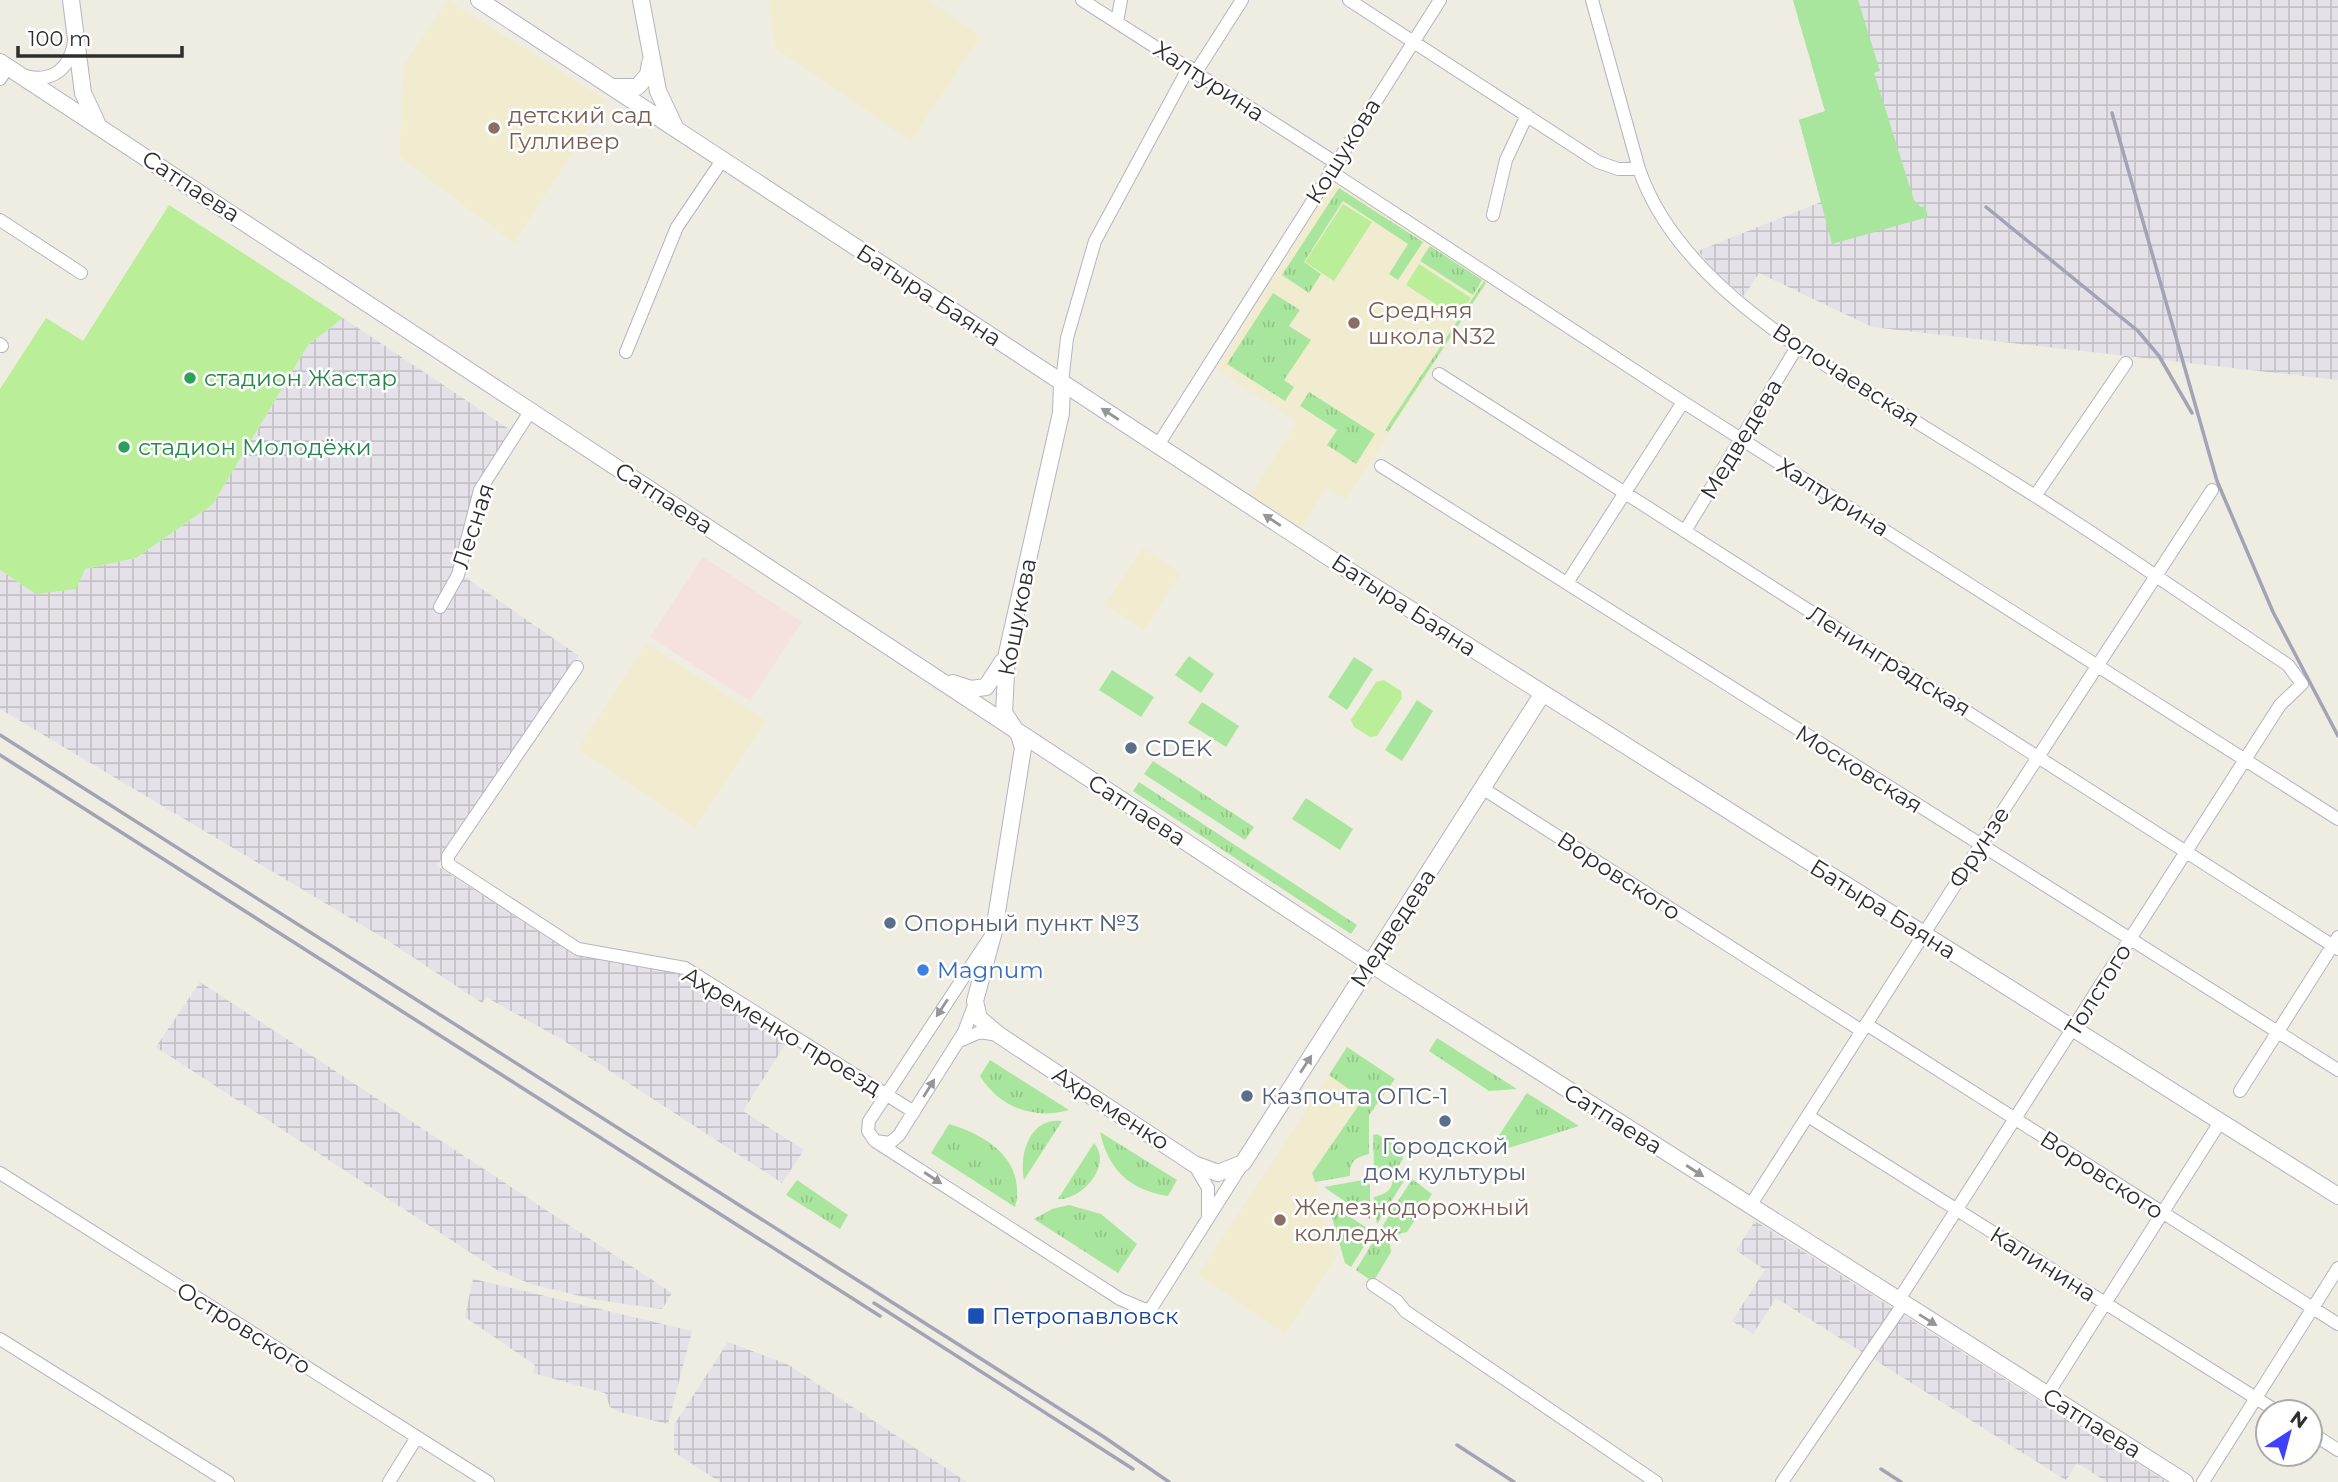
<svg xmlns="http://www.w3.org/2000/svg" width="2338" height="1482" viewBox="0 0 2338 1482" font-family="Montserrat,sans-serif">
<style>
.industrial{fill:url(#industrial-grid)}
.education{fill:#f1ecd0}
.medical{fill:#f5e2df}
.grass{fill:url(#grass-tufts)}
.park{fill:#a9e69d}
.pitch{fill:#baee98}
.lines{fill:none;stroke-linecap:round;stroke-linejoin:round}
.minor-casing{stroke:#b4b4c1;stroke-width:14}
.tertiary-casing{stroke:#b4b4c1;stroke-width:18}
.minor{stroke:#fff;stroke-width:12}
.tertiary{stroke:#fff;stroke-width:16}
.rail{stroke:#a3a3b8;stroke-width:3.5}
.oneway{fill:#969696}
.education-dot{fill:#8d6e63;stroke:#fff;stroke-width:2.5}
.leisure-dot{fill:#2e9e5b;stroke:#fff;stroke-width:2.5}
.service-dot{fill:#5c6f8a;stroke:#fff;stroke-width:2.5}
.shop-dot{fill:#3f7fe0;stroke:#fff;stroke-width:2.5}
.transit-dot{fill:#1a4fb4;stroke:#fff;stroke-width:2.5}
.labels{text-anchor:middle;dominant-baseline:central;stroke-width:5;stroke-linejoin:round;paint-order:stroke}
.street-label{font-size:23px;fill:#2e2e2e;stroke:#fff}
.education-label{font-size:23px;fill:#785e54;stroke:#fff;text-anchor:start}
.leisure-label{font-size:23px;fill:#27864d;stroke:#fff;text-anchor:start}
.service-label{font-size:23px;fill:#4e5e75;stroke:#fff;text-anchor:start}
.shop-label{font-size:23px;fill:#366cbe;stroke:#fff;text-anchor:start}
.transit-label{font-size:23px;fill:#164399;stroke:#fff;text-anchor:start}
</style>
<defs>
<pattern id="industrial-grid" width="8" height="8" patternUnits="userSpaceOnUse" patternTransform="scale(1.75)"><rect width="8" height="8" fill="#e4e1e8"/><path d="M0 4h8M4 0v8" fill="none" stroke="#c4c1c7"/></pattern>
<pattern id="grass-tufts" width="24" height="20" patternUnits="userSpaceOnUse" patternTransform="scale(1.75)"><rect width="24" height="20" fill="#a9e69d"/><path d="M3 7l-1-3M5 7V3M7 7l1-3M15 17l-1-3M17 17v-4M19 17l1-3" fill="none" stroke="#92c688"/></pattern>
</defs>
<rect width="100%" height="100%" fill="#efece1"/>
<path class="industrial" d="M1793,0H2338V380L1872,327L1759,273L1744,296L1720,277L1698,251L1821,202L1799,120L1825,111Z
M343,318L512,431L474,488L453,569L579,656L437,866L574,954L686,975L788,1040L743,1111L804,1150L782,1183L561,1039L486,997L482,1003L387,940L0,709V570L36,594L85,569L136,558L213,504L308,345Z
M200,982L672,1293L662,1309L597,1300L531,1284L497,1270L156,1047Z
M1755,1221L2167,1482H2107L2077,1463L2066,1480L1776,1298L1753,1334L1732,1321L1765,1270L1736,1250Z
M473,1279L692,1331L668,1424L619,1412L610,1407L605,1393L533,1373L535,1365L465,1317Z
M728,1342L787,1364L967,1482H720L674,1452V1425Z"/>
<path class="education" d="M448,0L606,100L514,243L399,156L404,64Z
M769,0H928L981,36L911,141L775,48Z
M1334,181L1489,280L1346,499L1327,488L1301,528L1250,495L1297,422L1217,369Z
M1142,548L1181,573L1144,630L1105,604Z
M646,643L766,721L695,828L578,749Z
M1329,1075L1363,1098L1313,1173L1336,1258L1285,1334L1198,1275Z"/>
<path class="medical" d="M703,557L802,622L750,701L650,637Z"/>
<path class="grass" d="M1339,188L1423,242L1398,280L1389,274L1408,244L1343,201L1304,262L1321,274L1309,293L1282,275Z
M1430,246L1482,280L1473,295L1420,261Z
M1484,281L1486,283L1388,432L1385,430Z
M1273,293L1300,310L1289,326L1311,340L1284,380L1294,387L1285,401L1227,364Z
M1309,392L1375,434L1356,464L1327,445L1337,430L1300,406Z
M1153,761L1254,827L1245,840L1144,774Z
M1139,782L1357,925L1351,934L1133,791Z
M1437,1038L1517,1089L1489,1091L1429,1051Z
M1347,1047L1395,1079L1369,1115V1154C1355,1158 1350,1160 1350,1176L1315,1182L1312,1173L1363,1099L1329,1075Z
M990,1060L1069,1110C1034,1120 1000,1108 980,1076Z
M1527,1093L1579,1126L1486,1155Z
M1062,1121L1024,1180C1019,1155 1029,1117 1062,1121Z
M949,1124C988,1135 1027,1162 1015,1207L931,1153Z
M1100,1132L1177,1180L1168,1196C1129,1190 1108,1169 1100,1132Z
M1377,1134L1401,1149L1403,1159L1396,1169L1379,1171L1374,1167L1373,1135Z
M1094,1143C1113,1165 1082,1200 1058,1199Z
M1403,1173L1407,1176L1377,1224L1374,1197C1388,1193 1393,1190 1393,1175Z
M1412,1179L1432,1194L1407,1232L1394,1235L1382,1227Z
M797,1180L848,1215L840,1229L786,1195Z
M1363,1180L1370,1185V1219L1324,1187Z
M1331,1204L1373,1232L1351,1267L1345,1263L1329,1207Z
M1069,1205L1101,1214L1137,1244L1118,1273L1034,1219L1052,1209Z
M1377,1235L1390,1243L1391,1252L1373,1282L1356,1270Z"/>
<path class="park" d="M1793,0H1858L1880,71L1874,73L1914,200L1921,207L1925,206L1928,217L1832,244L1799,120L1825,111Z
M1189,656L1214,674L1201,693L1175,675Z
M1354,657L1373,669L1347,710L1328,697Z
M1112,670L1154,697L1141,717L1099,690Z
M1417,700L1433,711L1402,761L1385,750Z
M1202,702L1239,726L1226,747L1188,723Z
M1306,798L1353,829L1340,850L1292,819Z"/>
<path class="pitch" d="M1343,204L1372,222L1334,281L1305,262Z
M169,205L343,318L308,345L213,504L136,558L85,569L76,589L36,594L0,570V389L46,318L83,341Z
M1419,264L1471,298L1457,318L1406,285Z
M1384,680L1401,691L1402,698L1377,736L1370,737L1354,727L1351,720L1376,682Z"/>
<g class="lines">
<defs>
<path id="minor" d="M1082,0L1336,163
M1349,0L1598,162L1618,169H1639C1675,275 1793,345 1884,402C1933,432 1983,463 2032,494C2119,549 2203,609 2288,665L2302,684L2280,705L1898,1301
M1592,0L1639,169
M1117,22L1121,0
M1196,72L1242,0
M26,76C53,83 70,68 74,42
M0,79L8,67
M1330,171L1683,402L2338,819
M1493,215L1506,160L1527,115
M0,220L81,273
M0,344L2,346
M626,352L677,227L723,159
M1439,374L2338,949
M1062,382L1067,338L1095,241L1189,67
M1158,445L1440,0
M1381,466L2338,1070
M2035,496L2126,363
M1685,531L1797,347
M1567,583L1683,402
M440,607L458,575L480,490L531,410
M577,667L448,856V864L578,949L685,968L914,1112
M1482,788L1862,1031
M975,1003L964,1032L899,1135L890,1143L875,1141L868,1131L869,1121L990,937
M1866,1024L2338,1324
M959,1041L980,1032L998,1035
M2240,1091L2338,937
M1808,1116L2278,1412
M875,1141L1120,1299L1146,1310L1152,1307L1243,1163
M1194,1164L1208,1188V1215
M0,1173L488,1482
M1750,1206L1980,846L2212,490
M1373,1285L1397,1301L1405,1311L1656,1482
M0,1339L228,1482
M2047,1395L2220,1122
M2310,1432L2338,1450
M389,1482L417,1437
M1782,1482L1903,1304
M2203,1482L2338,1268"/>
<path id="tertiary" d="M71,0L83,93L97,123
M479,0L1345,568L2338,1196
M641,0L658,91L674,125
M0,62L1388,975L2185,1482
M615,87H637L648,75L650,63
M1062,382L1061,413L1007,653L1004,713L1019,735L1023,748L994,931L975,1001L979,1018L999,1035L1194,1164L1218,1173L1243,1163L1543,693
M953,683L971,689L986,687L1003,661"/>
</defs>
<use href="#minor" class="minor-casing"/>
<use href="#tertiary" class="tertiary-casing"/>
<use href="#minor" class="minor"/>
<use href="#tertiary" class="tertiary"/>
<path class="rail" d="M2112,113L2217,481L2273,612L2338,736
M1986,207L2138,331L2159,356L2192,413
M0,735L1104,1437L1169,1482
M0,755L880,1316
M874,1303L1133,1469
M1457,1445L1514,1482
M1881,1469L1901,1482"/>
</g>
<defs><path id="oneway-solid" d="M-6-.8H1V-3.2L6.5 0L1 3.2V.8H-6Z" transform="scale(1.75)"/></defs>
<g class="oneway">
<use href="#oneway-solid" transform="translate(1110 414) rotate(-147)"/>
<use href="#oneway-solid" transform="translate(1272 520) rotate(-147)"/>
<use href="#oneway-solid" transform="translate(942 1008) rotate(123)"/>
<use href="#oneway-solid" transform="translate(1306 1064) rotate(-57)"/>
<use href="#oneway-solid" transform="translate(929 1088) rotate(-58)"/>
<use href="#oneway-solid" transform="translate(1695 1171) rotate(33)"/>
<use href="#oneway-solid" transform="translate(933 1178) rotate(33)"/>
<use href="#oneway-solid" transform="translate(1928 1320) rotate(32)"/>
</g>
<g class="education-dot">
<circle cx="494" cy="128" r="7"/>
<circle cx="1354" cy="323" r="7"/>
<circle cx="1280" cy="1220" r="7"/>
</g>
<g class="leisure-dot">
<circle cx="190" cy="378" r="7"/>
<circle cx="124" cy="447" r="7"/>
</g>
<g class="service-dot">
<circle cx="1131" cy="748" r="7"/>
<circle cx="890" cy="923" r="7"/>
<circle cx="1247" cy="1096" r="7"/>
<circle cx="1445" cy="1121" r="7"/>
</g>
<circle class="shop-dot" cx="923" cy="970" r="7"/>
<rect class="transit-dot" x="967" y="1307" width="18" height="18" rx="3.5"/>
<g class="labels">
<g class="street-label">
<text transform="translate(1209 81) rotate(33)">Халтурина</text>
<text transform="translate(1343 151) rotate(-58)">Кошукова</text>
<text transform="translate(191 186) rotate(33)">Сатпаева</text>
<text transform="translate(929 295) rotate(33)">Батыра Баяна</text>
<text transform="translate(1846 375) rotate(33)">Волочаевская</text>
<text transform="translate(1741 439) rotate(-59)">Медведева</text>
<text transform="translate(1833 497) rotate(32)">Халтурина</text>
<text transform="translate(664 498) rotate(33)">Сатпаева</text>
<text transform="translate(473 526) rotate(-72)">Лесная</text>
<text transform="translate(1404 605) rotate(33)">Батыра Баяна</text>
<text transform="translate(1017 617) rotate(-79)">Кошукова</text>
<text transform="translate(1889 661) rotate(32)">Ленинградская</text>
<text transform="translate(1859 769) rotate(32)">Московская</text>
<text transform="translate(1137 810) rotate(33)">Сатпаева</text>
<text transform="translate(1979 847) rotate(-57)">Фрунзе</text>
<text transform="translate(1619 876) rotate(33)">Воровского</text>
<text transform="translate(1883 909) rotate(32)">Батыра Баяна</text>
<text transform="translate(1393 928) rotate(-57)">Медведева</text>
<text transform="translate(2098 990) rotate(-58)">Толстого</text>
<text transform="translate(782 1031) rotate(31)">Ахременко проезд</text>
<text transform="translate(1111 1108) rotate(33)">Ахременко</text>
<text transform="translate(1613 1119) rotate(32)">Сатпаева</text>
<text transform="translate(2102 1175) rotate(33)">Воровского</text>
<text transform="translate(2043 1264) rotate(32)">Калинина</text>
<text transform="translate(244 1328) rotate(32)">Островского</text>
<text transform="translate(2092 1423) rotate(32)">Сатпаева</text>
</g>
<g class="education-label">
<text x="508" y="115">детский сад<tspan x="508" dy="26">Гулливер</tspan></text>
<text x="1368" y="310">Средняя<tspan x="1368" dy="26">школа N32</tspan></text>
<text x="1294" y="1207">Железнодорожный<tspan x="1294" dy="26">колледж</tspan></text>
</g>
<g class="leisure-label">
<text x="204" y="378">стадион Жастар</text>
<text x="138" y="447">стадион Молодёжи</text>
</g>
<g class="service-label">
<text x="1145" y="748">CDEK</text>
<text x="904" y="923">Опорный пункт №3</text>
<text x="1261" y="1096">Казпочта ОПС-1</text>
<text x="1445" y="1146" text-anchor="middle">Городской<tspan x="1445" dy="26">дом культуры</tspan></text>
</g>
<g class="shop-label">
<text x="937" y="970">Magnum</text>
</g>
<g class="transit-label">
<text x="992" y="1316">Петропавловск</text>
</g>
</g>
<g transform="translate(2289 1433) rotate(36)"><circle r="33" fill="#ffffff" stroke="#ababab" stroke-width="2"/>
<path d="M0-5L12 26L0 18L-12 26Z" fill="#3e40ff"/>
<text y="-10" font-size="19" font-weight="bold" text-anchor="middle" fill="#2e2e2e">N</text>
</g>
<path d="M18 46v10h164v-10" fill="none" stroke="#2e2e2e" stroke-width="3.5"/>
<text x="28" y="46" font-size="21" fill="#2e2e2e" stroke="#ffffff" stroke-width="5" paint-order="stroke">100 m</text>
</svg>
